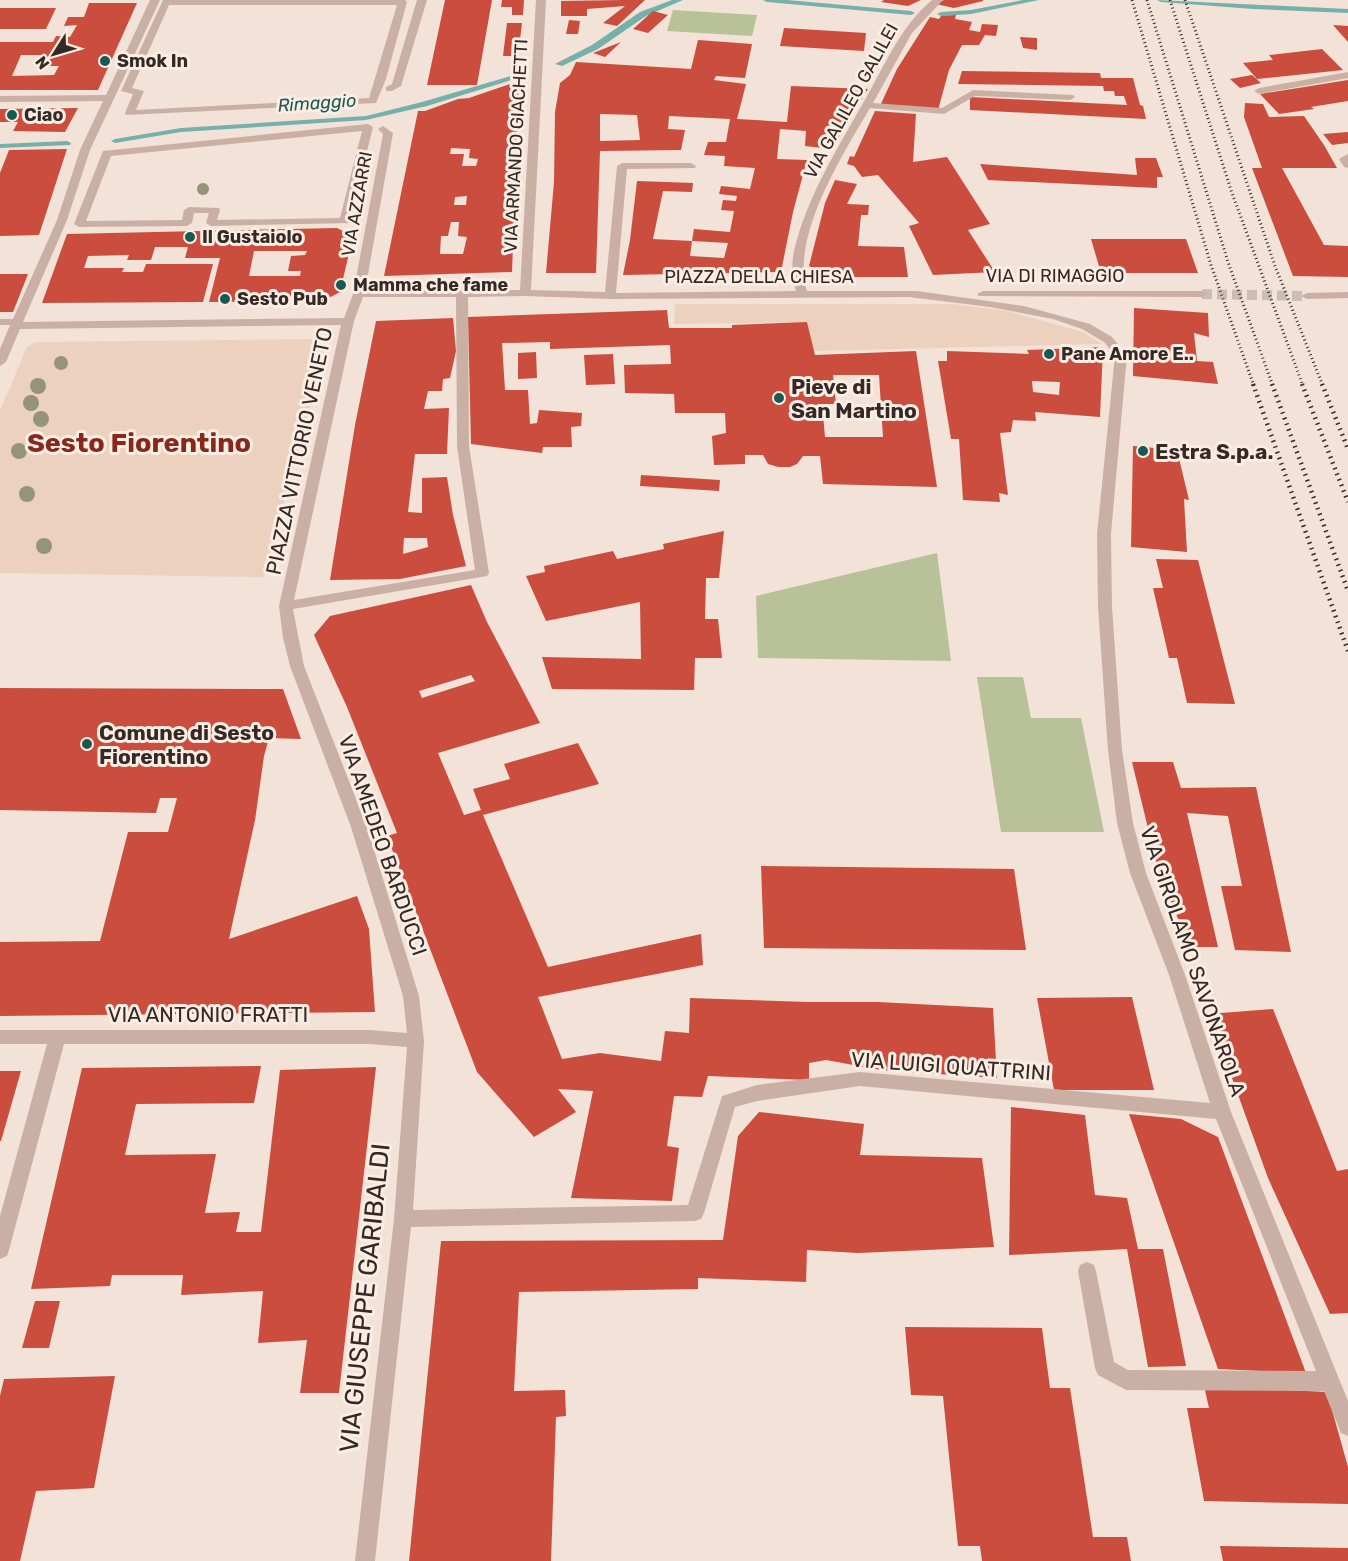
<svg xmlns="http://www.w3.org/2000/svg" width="1348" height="1561" viewBox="0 0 1348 1561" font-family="Rubik,sans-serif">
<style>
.green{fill:#b9c198}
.plaza{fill:#ebd1be}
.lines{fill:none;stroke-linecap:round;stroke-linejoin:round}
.stream{fill:#76b0ab;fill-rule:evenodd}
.building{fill:#cb4d3d;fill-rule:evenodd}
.minor-tunnel{stroke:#ccbdb4;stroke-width:10;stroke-dasharray:10 5;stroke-linecap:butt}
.minor{fill:#cab0a4;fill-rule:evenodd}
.rail-far1{stroke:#352926;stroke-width:3;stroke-dasharray:1 3;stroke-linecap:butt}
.rail{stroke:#352926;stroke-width:4.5;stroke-dasharray:1.5 4.5;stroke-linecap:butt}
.tree{fill:#969478}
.poi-dot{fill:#1a5854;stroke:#faede4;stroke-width:2}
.labels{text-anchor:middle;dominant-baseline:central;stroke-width:6;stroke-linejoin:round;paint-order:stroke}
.far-poi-label{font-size:18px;font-weight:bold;fill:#352926;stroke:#faede4;text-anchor:start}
.far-street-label{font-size:18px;fill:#352926;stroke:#faede4}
.far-water-label{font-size:18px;font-style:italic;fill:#1a5854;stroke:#faede4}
.poi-label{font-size:21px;font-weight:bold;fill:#352926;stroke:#faede4;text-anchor:start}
.street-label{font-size:21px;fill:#352926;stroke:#faede4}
.near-street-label{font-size:26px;fill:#352926;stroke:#faede4}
.district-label{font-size:27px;font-weight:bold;fill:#87281c;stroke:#faede4}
</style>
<rect width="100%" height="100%" fill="#f2e2d8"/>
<path class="green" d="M673,10L757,15L752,36L667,31Z
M937,553L951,661L758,658L756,596Z
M977,677H1023L1031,718H1081L1104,832H1001Z"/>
<path class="plaza" d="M675,304H952L1007,311L1083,332L1102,344L813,351L807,322L674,324Z
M315,339L324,343L325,351L264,577L0,573V411L27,347L35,342Z"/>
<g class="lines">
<path class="stream" d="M672,0H683L646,16L598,49L562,66L555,64L592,45L640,12Z
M763,0H787L911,11L915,13L911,15L767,2Z
M1023,0H1039L971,14L941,16L937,14L941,12L971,10Z
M1157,0L1348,9V13L1253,9L1161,2Z
M514,75L521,77L427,106L366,120L181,132L115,143L111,141L115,139L181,128L366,116L422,102Z
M67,141L71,143L70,145L0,148V144Z"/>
</g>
<path class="building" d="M445,0H492L477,85H427Z
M502,0H524L523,15H512V7H501Z
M623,0H645L617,26L603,23L625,6L587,9V16H561V1Z
M884,0H921L908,6L881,2Z
M944,0H983V1L954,8L936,4Z
M89,3H137L98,90H0V42H53L56,36L70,37L77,25L64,26L68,17H84ZM21,55H47L41,66H59L54,75L12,76Z
M0,8H56L46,29H0Z
M653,11L668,15L648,33L633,29Z
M956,15L955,19L972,22L969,30L980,32L982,24L998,25L996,36L985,35L979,45H962L949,70L938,110L880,106L897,69L930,17L939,19L941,16Z
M569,20L580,21L578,34H566Z
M507,23H522L518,56H503Z
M1333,25L1348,26V42Z
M784,28L866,33L864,51L780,46Z
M1020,37L1037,38V50L1023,48Z
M698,40L752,44L745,78L716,76L714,80L746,84L737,119L787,122L791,86L868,89L831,149L805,146L806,131L780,129L777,159L807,160L793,212L781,272L623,275L630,240L637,181L693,183L692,192L663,191L653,239L692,241L690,256L724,258L728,243L692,241L694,229L730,232L734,211L721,210L723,200L736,201L737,196L719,194L721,186L750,189L755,168L724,166L725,156L704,155L708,142H726L730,119L669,116L668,129L685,130L681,150L600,151L596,273H546L554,182L555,112L560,83L570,75L576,62L691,69ZM600,114L637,115L640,140L600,141Z
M621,42L605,57L593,53Z
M1322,49L1343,70L1257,79L1243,63L1273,60L1269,55Z
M962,71L1100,73L1101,78H1133L1140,105L1143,106L1146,119L970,110V97L1127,105L1124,96H1115L1114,91H1104L1103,86L958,84Z
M1252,75L1261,83L1240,88L1230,79Z
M1348,80V101L1311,107L1314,109L1279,114L1260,94Z
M519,81L512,272L384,276L418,111H425L458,99L469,98ZM451,148L470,149L469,158L478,159L476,166H462L464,154H450ZM467,196L466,205H454L455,197ZM451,222H459L458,236L467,237L463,254H440L441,236H448Z
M1245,103L1263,104L1269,117L1304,116L1324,145L1337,168H1282L1324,245L1348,246V277L1293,276L1252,168H1262L1244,117Z
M78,108L65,132L13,131L18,122H0V109Z
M875,111L916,114L913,162L947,157L990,224L968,230L995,272L933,275L909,226L919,223L878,175L862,177L854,166L847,164L850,156L854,157Z
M1348,132V143L1332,145L1323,134Z
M67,149L39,235L0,236V173L9,150Z
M1135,158H1156L1163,177H1157V188L988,180L980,164L1137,175Z
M835,180L857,184L847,204L869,205L868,215H861L858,246L904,247L908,277H828L809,266L825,203Z
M337,228L353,236L340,292L323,301L209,302L220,258H185L188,247H155L151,260H127L129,255L88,256L84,268H124L122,272H143L146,264H213L203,302L42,303L67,234ZM254,251H307L305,255L291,256L288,271H301L300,276H249Z
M1091,239H1186L1198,273H1101Z
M0,274H28L13,312H0Z
M1134,308L1208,313L1209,337L1194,333L1197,361L1213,362L1218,384L1133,376Z
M667,310L669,328H732V325L807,322L815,355L916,351L937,487L823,484L820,456H803L797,464L790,467H778L768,464L763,455H745V464L714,465L712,436L726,433L725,413H675L674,394L625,393L624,365L671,364L670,345L550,349V342L502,343L505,390H528L530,424L537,423L539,410L582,413L581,426L571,427L572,447H543L542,453L471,444L468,317ZM833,375H879L883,437H825L822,404H836Z
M453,318L456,351L450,378L443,379L442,391H428L424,409L449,408L447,454H415L408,512L422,513V478L447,477L453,515L466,566L400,579L330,580L355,425L376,321ZM404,538H427L428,547L403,554Z
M1103,347L1100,417L1035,412L1036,421L1013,420L1011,432L1000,433L1008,495L999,493L1000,502L963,500L959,439H951L938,361H947V351L1029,354L1027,350ZM1032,381L1060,382L1059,395L1033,392Z
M536,352L537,378L518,379V353Z
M613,354L615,384L586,385L584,355Z
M1133,446L1177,450L1189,500L1184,499L1187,552L1131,547Z
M641,475L720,480L719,491L640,486Z
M724,531L719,578H706L705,619H718L722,658H695L694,690L552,689L542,657L641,659L640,602L546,621L526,576L545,572L544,566L613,551L617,559L664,549L663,544Z
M1156,559L1198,560L1235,704L1187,703L1177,658H1169L1153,588H1163Z
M471,585L487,622L540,723L438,753L464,815L481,810L473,789L510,779L504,764L578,743L599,784L483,815L548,967L701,934L703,965L538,997L562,1059L600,1053L661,1061L665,1031L689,1033L690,998L808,1002H878L993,1008L997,1078L881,1070L826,1060L809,1063V1080L708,1076L702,1097L674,1096L667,1146L679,1148L672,1201L571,1198L593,1091L558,1089L576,1112L534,1137L477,1072L387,836L397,833L347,707L314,635L330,616ZM471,675L475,681L422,698L419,691Z
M0,688L283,689L301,739L269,738L264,756L255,820L229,939L357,896L369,929L375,1012L0,1016V942L100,941L128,832H168L177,798H160L156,813L0,810Z
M1132,762H1173L1181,788L1256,787L1291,952L1235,950L1221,886H1242L1228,816L1187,813L1218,947H1190L1159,874Z
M761,866L1014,869L1026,950L764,948Z
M1132,997L1154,1090H1054L1037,998Z
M1273,1009L1337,1171L1348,1169V1313L1330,1314L1268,1178L1209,1014Z
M261,1066L254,1103L136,1104L125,1155L216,1154L205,1213L240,1212L236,1232H261L280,1070L376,1067L339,1393H300L307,1340L258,1343L263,1291L181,1295L183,1275H112L110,1286L31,1289L82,1068Z
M0,1071H21L1,1141H0Z
M1011,1107L1085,1115L1095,1195L1127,1198L1138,1249H1163L1186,1366L1148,1367L1127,1249L1009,1255Z
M759,1112L864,1124L860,1155L982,1158L994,1247L858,1253L807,1250L806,1282L698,1278V1289L519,1292L514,1391L565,1390L566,1416L556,1417L551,1561H409L441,1241L723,1240L738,1136Z
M1129,1114L1181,1119L1218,1137L1306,1373L1218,1369Z
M35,1301H60L49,1348H22Z
M905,1327L1042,1328L1050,1388H1070L1093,1537H1127L1131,1561H982L980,1546H958L943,1396L911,1395Z
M115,1376L94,1488L36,1491L20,1561H0V1396L4,1379Z
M1204,1386L1327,1392L1348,1467V1504L1204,1501L1187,1408H1209Z
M1220,1546L1348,1548V1561H1223Z"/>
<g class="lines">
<path class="minor-tunnel" d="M1202,294L1307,296"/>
<path class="minor" d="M150,0H160L90,150L67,220L23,322L344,318L353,294L383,134L378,129L383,126L393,133L365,291L520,290L536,0H546L531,290L605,292L617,166L622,163H691L696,166L695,168L627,169L616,293L796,291C792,278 791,265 794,251C807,196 839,146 866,98C886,63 901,26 932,0H943L912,33L873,103L942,108L973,90L1073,95L1075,97L1070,100L975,96L944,114L870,108C843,154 790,237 807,291H917L1024,306L1090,324L1112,337L1127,355L1111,534L1112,607L1122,750L1133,823L1146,873L1185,975L1231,1112L1348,1401V1436L1341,1433L1324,1391L1126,1390L1098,1375L1095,1368L1078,1271L1080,1265L1087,1262L1094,1265L1096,1271L1114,1362L1128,1370L1316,1371L1216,1119L860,1086L757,1101L735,1107L704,1213L701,1219L695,1221L411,1227L375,1561H355L394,1219L407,1047L369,1044H64L9,1250L7,1256L0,1259V1216L47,1044H0V1030H369L407,1033L403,996L351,827L290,666L283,638L279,606L341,325L20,329L6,362L0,366V349L10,325H0V319H13L57,220L80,150L103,101L0,102V96L106,95ZM525,296L610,299L909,297L990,307L1053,319L1082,329L1104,342L1115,355L1097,534L1098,607L1108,750L1117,823L1130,873L1169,975L1210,1103L860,1072L757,1085L722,1096L688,1205L413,1210L424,1041L419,996L367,827L304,666L293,609L487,576L489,573L469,446L468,297ZM363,297H456L457,446L475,570L294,600L354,321Z
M163,0H405L407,2L386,79L376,103L126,115L125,113L133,94L121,91ZM169,5H397L369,98L136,110L144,91L132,88Z
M417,0H427L401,86L392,91H386V87L392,84Z
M1348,72V78L1259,94L1254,91L1259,88Z
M368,124L373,127L349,223L211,226L206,223L209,213H194L192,223L187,226L79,227L74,224L103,151ZM362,131L340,218L217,220L220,210L219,208L189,207L184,210L182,220L86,221L111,156Z
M1348,154V168L1344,167L1339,159Z
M983,291H1202L1208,294L1202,297L979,296L977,294Z
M1348,292V298L1307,299L1301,296L1307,293Z"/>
<path class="rail-far1" d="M1132,0L1211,265L1254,386
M1147,0L1229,265L1273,386
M1170,0L1231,190L1303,386
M1185,0L1275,266L1323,386"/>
<path class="rail" d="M1253,384L1348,651
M1272,384L1348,591
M1302,384L1348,502
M1322,384L1348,449"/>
</g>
<g class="tree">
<circle cx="203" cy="189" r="6"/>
<circle cx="61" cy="363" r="7"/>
<circle cx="38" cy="386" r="8"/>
<circle cx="31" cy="403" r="8"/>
<circle cx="41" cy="419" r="8"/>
<circle cx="19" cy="451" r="8"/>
<circle cx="27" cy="494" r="8"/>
<circle cx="44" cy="546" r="8"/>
</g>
<g class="poi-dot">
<circle cx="105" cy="61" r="6"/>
<circle cx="12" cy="115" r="6"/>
<circle cx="190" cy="237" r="6"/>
<circle cx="341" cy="285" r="6"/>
<circle cx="225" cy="299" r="6"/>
<circle cx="1049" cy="354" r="6"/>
<circle cx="779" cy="398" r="6"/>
<circle cx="1143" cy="451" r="6"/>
<circle cx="87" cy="744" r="6"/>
</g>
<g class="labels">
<g class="far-poi-label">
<text x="117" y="61">Smok In</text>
<text x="24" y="115">Ciao</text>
<text x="202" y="237">Il Gustaiolo</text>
<text x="353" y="285">Mamma che fame</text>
<text x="237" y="299">Sesto Pub</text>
<text x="1061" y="354">Pane Amore E..</text>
</g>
<g class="far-street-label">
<text transform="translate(851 101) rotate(-61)">VIA GALILEO GALILEI</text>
<text transform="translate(516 146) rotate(-87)">VIA ARMANDO GIACHETTI</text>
<text transform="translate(357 204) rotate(-80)">VIA AZZARRI</text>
<text x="1055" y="276">VIA DI RIMAGGIO</text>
<text x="759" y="277">PIAZZA DELLA CHIESA</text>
</g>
<g class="far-water-label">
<text transform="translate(317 103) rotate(-4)">Rimaggio</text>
</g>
<g class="poi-label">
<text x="791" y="386">Pieve di<tspan x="791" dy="24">San Martino</tspan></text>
<text x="1155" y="451">Estra S.p.a.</text>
<text x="99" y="732">Comune di Sesto<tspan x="99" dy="24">Fiorentino</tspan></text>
</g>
<g class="street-label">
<text transform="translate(299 451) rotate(-78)">PIAZZA VITTORIO VENETO</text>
<text transform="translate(383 845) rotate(71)">VIA AMEDEO BARDUCCI</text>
<text transform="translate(1193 961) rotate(71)">VIA GIROLAMO SAVONAROLA</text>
<text x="208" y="1014">VIA ANTONIO FRATTI</text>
<text transform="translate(951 1066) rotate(4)">VIA LUIGI QUATTRINI</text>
</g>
<g class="near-street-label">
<text transform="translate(365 1298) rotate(-84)">VIA GIUSEPPE GARIBALDI</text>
</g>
<g class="district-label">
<text x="139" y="443">Sesto Fiorentino</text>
</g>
</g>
<g transform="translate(54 54) rotate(233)" stroke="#faede4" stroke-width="4.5" paint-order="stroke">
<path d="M0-4.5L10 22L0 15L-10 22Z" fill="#352926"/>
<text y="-9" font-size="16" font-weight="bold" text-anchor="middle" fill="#352926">N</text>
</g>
</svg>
